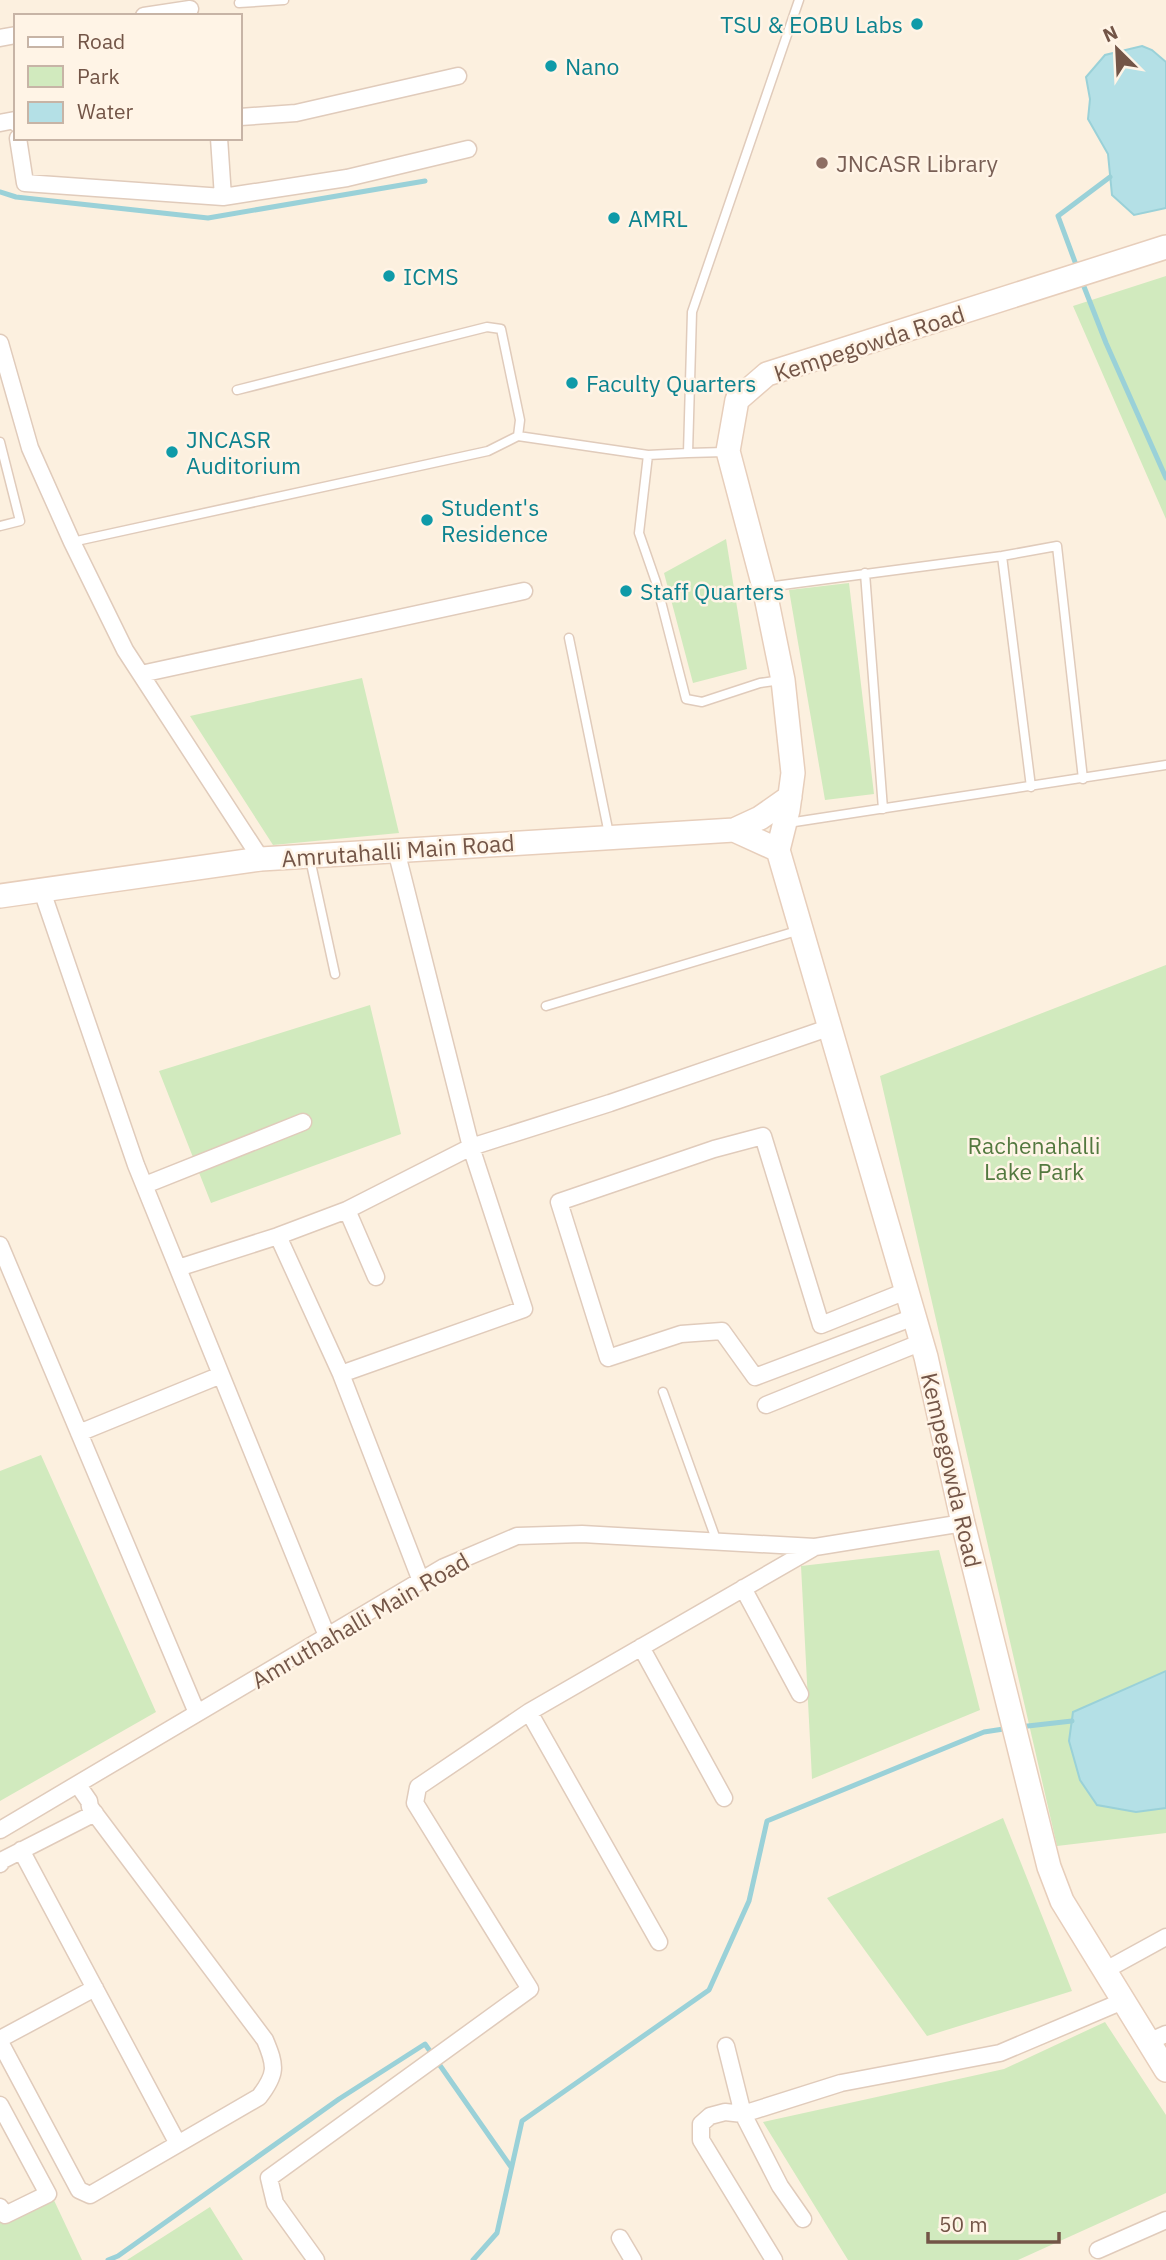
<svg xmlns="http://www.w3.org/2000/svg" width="1166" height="2260" viewBox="0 0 1166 2260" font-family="'IBM Plex Sans',sans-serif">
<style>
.green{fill:#d1eabe}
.water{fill:#b4e0e6;stroke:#9ad1d8;stroke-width:2}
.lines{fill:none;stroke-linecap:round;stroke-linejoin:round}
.stream{stroke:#9ad1d8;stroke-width:5}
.lane-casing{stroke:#e0cbbb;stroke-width:11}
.street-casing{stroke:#e0cbbb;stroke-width:19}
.secondary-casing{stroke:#e7cebb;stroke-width:26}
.lane{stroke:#fff;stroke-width:8}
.street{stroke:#fff;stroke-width:16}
.secondary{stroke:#fff;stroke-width:23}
.culture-dot{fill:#0f9aa8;stroke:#fff4e6;stroke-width:2.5}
.education-dot{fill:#8d6e63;stroke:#fff4e6;stroke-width:2.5}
.labels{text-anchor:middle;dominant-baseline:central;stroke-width:5;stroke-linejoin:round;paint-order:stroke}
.culture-label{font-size:23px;fill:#0d838f;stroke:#fff4e6;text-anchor:start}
.education-label{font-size:23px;fill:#785e54;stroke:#fff4e6;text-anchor:start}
.street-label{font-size:23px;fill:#735547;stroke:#fff4e6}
.park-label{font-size:23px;fill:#53793f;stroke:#fff4e6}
</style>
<rect width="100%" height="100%" fill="#fcf0df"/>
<path class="green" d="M1166,276V519L1073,306Z
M726,539L747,669L693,683L664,573Z
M849,583L874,794L825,800L789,590Z
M362,678L399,833L273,845L190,716Z
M1166,965V1671L1073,1712L1136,1812L1166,1808V1833L1057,1846L880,1076Z
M370,1005L401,1134L211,1203L159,1071Z
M41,1455L156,1712L0,1801V1471Z
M939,1550L980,1710L812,1779L801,1566Z
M1003,1818L1072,1991L927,2036L827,1898Z
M1105,2022L1166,2115V2193L1018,2260H848L763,2122L1004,2069Z
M52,2196L82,2260H0V2223Z
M210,2207L243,2260H127Z"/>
<path class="water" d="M1142,46L1152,50L1166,62V208L1134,215L1112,195L1108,154L1088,119L1090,99L1086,77L1105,55Z
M1166,1671V1808L1136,1812L1097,1805L1080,1780L1069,1741L1073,1712Z"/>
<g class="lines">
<path class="stream" d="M0,192L16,197L208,218L425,181
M1078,270L1058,216L1110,177
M1081,279L1106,343L1166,478
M1019,1727L1072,1721
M108,2260L118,2256L339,2099L425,2044L511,2167
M473,2260L497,2233L522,2121L709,1990L749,1901L767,1821L984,1732L1010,1728"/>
<defs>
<path id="lane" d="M239,3L284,0
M518,436L648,455L688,453
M725,452L688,453L692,312L799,0
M648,455L639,533L656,582L686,699L702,702L760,683L781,680
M0,526L20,521L0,442
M72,542L488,451L518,436L520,420L501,329L487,327L237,390
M1002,556L1031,787
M865,573L883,809
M767,587L1002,556L1057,546L1083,779
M569,638L609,834
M788,823L1166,765
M310,859L335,974
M546,1006L800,930
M663,1392L717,1542"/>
<path id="street" d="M144,16L190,9
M0,38L16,35
M240,117L296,113L458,76
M0,123L15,120L16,123
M18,138L25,183L223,197L347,178L468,149
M219,138L223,197
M0,343L30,448L72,542L125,650L261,859
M141,674L524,591
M42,891L136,1165L327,1636
M145,1185L303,1122
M347,1210L471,1147L396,850
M278,1236L347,1210L376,1277
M0,1245L197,1713
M178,1268L278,1236L341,1374
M906,1291L821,1325L763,1136L714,1149L559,1202L608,1358L681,1334L722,1331L755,1377L914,1317
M766,1405L922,1342
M79,1433L221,1375
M421,1581L341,1374L524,1309L471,1147L610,1103L828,1028
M743,1588L800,1694
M641,1647L724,1798
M529,1712L659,1942
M0,1830L444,1567L517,1536L582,1534L815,1547L963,1523
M21,1850L178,2144
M0,1864L3,1860L95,1813
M1104,1971L1166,1937
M0,2039L95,1988
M0,2042L79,2190L90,2195L259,2097C277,2074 276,2066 265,2040L90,1807L89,1801L78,1785
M1148,2042L1166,2034
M726,2046L743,2114L780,2186L803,2219
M0,2105L48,2194L5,2215L0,2207
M620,2238L633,2260
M1098,2250L1166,2220
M316,2260L275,2203L269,2178L530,1989L415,1803L418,1787L529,1712L815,1547
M774,2260L701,2140V2124L710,2116L725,2112L743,2114L841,2083L1000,2053L1123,2001"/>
<path id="secondary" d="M734,830L778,850L926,1357L963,1523L1049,1867L1062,1901L1166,2070
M778,850L788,810L793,773L783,680L764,587L728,451L737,400L767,374L1166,247
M0,896L261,859L734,830L760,818L790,797"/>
</defs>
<use href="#lane" class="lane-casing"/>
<use href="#street" class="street-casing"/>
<use href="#secondary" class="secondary-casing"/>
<use href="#lane" class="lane"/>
<use href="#street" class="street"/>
<use href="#secondary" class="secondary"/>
</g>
<g class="culture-dot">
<circle cx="917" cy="24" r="7"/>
<circle cx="551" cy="66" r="7"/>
<circle cx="614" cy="218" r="7"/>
<circle cx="389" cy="276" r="7"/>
<circle cx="572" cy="383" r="7"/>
<circle cx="172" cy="452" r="7"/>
<circle cx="427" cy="520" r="7"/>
<circle cx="626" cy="591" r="7"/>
</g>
<circle class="education-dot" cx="822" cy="163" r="7"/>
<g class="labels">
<g class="culture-label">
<text x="903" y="24" text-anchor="end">TSU &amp; EOBU Labs</text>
<text x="565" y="66">Nano</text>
<text x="628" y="218">AMRL</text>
<text x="403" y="276">ICMS</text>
<text x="586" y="383">Faculty Quarters</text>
<text x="186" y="439">JNCASR<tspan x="186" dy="26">Auditorium</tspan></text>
<text x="441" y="507">Student's<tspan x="441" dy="26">Residence</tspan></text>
<text x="640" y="591">Staff Quarters</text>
</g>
<g class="education-label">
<text x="836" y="163">JNCASR Library</text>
</g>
<g class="street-label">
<text transform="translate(869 343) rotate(-18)">Kempegowda Road</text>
<text transform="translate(398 850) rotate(-4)">Amrutahalli Main Road</text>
<text transform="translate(952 1470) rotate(77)">Kempegowda Road</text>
<text transform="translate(360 1620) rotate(-30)">Amruthahalli Main Road</text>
</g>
<g class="park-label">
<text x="1034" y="1145">Rachenahalli<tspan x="1034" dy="26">Lake Park</tspan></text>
</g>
</g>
<rect x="14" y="14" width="228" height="126" fill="#fff4e6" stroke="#c7b4a6" stroke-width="2"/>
<rect x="28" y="37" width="35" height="10" fill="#ffffff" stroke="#c7b4a6" stroke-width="2"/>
<text x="77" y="49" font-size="21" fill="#735547">Road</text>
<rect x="28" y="66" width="35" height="21" fill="#d1eabe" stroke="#c7b4a6" stroke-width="2"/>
<text x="77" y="84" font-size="21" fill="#735547">Park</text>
<rect x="28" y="102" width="35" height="21" fill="#b4e0e6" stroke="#c7b4a6" stroke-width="2"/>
<text x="77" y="119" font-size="21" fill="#735547">Water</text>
<g transform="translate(1117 49) rotate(336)" stroke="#fff4e6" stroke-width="5" paint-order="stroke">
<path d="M0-5L12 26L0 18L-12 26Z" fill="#735547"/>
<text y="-10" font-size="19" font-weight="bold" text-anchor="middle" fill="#735547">N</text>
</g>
<path d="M928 2232v10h131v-10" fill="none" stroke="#735547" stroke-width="3.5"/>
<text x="939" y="2232" font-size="21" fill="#735547" stroke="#fff4e6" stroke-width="5" paint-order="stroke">50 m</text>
</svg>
